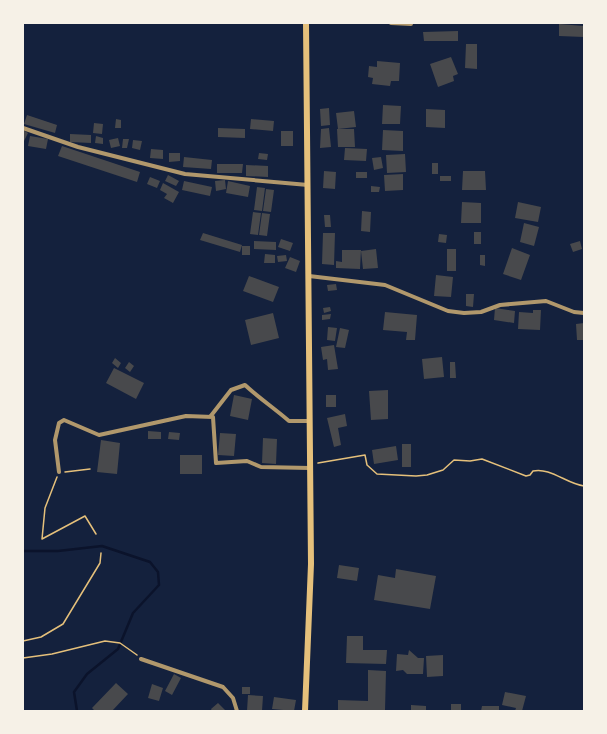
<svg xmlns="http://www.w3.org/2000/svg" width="607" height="734" viewBox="0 0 607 734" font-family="'Fira Sans',sans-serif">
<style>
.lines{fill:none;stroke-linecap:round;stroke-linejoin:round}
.stream{stroke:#0b132b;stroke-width:2.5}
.building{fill:#48494c}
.path{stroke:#e5c07b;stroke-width:1.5}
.minor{stroke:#b1986c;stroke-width:4}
.secondary{stroke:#e5c07b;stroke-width:6}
</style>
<rect width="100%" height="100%" fill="#14213d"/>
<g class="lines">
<path class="stream" d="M23,551H58L102,546L150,562L158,572L159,585L133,613L118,649L87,674L74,692L77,711"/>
</g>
<path class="building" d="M559,24L584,26V37L559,36Z
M458,31V41H424L423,32Z
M466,44H477V69L465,68Z
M451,57L458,74L453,76L454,81L438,87L430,64Z
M377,61L400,63L399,81H391L390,86L372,84L373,78L368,77L369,66L377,67Z
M383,105L401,106L400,124H382Z
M329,108L330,125L321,126L320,109Z
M426,109L445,110V128L426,127Z
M354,111L356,127L338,129L336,113Z
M27,115L57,125L55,133L24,124Z
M116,119L121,120V128H115Z
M251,119L274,121L273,131L250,129Z
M94,123L103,124L102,134L93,133Z
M218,128L245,129V138L218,137Z
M329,128L331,147L320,148L321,129Z
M337,129H354L355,147H338Z
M23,130L28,133L23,143Z
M383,130L403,131V151L382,150Z
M281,131H293V146H281Z
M70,134L91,135V143L70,142Z
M30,136L48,139L46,149L28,146Z
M96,136L103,138V144L95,143Z
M118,138L120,146L111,148L109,140Z
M123,139H129L127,148H122Z
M133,140L142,141L140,150L132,148Z
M62,146L140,172L137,182L58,156Z
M345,148L367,149L366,161L344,160Z
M151,149L163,150V159L150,158Z
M169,153H180V161L169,162Z
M259,153L268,154L267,160L258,159Z
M405,154L406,172L387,173L386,155Z
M184,157L212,160L211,169L183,167Z
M381,157L383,168L374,170L372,158Z
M432,163H438V174H432Z
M217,164H243L242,173H217Z
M246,165L268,166V177L246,176Z
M324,171L336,172L335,189L323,188Z
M463,171H485L486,190H462Z
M356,172H367V178H356Z
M403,174V190L385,191L384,175Z
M168,175L179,181L176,186L165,181Z
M440,176H451V181H440Z
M150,177L160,181L157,188L147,184Z
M225,180L226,189L216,191L215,181Z
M184,181L212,187L210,196L182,190Z
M228,181L250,186L248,197L226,193Z
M163,183L179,192L173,203L164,198L167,194L160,190Z
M371,186L380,187L379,192H371Z
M257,187L265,188L262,211L254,210Z
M266,189L274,190L271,212L263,211Z
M462,202L481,203V223H461Z
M518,202L541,207L538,222L515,218Z
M362,211L371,212L370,232L361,231Z
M253,212L261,213L258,235L250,234Z
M262,213L270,214L267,236L259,235Z
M324,215H330L331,227H325Z
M524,223L539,227L534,246L520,242Z
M474,232H481V244H474Z
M203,233L242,245L240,252L200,240Z
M323,233H335L334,265L322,264Z
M439,234L447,235L446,243L438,242Z
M281,239L293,243L290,251L278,247Z
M254,241L276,242V250L254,249Z
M580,241L582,249L573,252L570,244Z
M242,246H250V255H242Z
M512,248L530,255L521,280L503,274Z
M376,249L378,268L363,269L361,251Z
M447,249H456V271H447Z
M342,250H361L360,269L336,268V261L342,262Z
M265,254L275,255V263H264Z
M286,255L287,261L278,262L277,256Z
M480,255H485V266L480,265Z
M290,257L300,261L296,272L285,268Z
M436,275L453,277L451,297L434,296Z
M249,276L279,287L273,302L243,291Z
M336,284L337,290L328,291L327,285Z
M466,294H474L473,307L466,306Z
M330,307L331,311L324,313L323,308Z
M495,308L515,311L514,323L494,320Z
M533,310H541L540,330L518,329L519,312L533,313Z
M385,312L417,315L415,340H406L407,332L383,330Z
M273,313L279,338L251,345L245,320Z
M331,314L330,319L322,320V315Z
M584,323V340H577L576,324Z
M328,327L337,328L335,341L327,340Z
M340,328L349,330L345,348L336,347Z
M334,345L338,369L328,370L327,359L323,360L321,347Z
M442,357L444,377L424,379L422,359Z
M115,358L121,363L118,368L112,363Z
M129,362L134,366L130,372L125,368Z
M450,362H455L456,378H450Z
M114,368L144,383L136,399L106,383Z
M388,390V419L371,420L369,391Z
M234,395L252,399L248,420L230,416Z
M326,395H336V407H326Z
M345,414L347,426L338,428L341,445L334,447L327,418Z
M148,431L161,432V439H148Z
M169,432L180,433L179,440L168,439Z
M220,433L236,434L234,456L218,455Z
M263,438L277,439L276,464L262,463Z
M101,440L120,443L117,474L97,472Z
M402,444H411V467H402Z
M396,446L398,460L374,464L372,450Z
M180,455H202V474H180Z
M339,565L359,568L357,581L337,578Z
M396,569L436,576L430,609L374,600L378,575L395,578Z
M347,636H363V650H387L386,664L346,663Z
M409,650L418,658H424L423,674H407L403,670L396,671L397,654L408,655Z
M443,655V676L427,677L426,656Z
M368,670L386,671L385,711H338V700L368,701Z
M174,674L181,678L172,695L165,691Z
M116,683L128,694L112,711H95L92,708Z
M152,684L163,688L159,701L148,698Z
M242,687H250V694H242Z
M505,692L526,696L522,711H515L516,708L502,705Z
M248,695L263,696L262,711H247Z
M274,697L296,700L294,711L272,709Z
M218,703L226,711H212L211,709Z
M451,704H461V711H451Z
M411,705L426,706V711H411Z
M482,706H499V711H481Z"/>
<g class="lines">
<path class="path" d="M318,463L365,455L367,465L377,474L416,476L427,475L443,470L454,460L470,461L482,459L526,476L530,475L533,471C550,467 567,484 584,486
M65,472L90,469
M57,477L45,508L42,539L85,516L96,534
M23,641L41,637L63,624L100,563L101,553
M23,658L52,654L105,641L120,643L137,655"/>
<path class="minor" d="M391,23L411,24
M23,128L78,147L185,174L308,185
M309,276L385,285L448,311L464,313L481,312L500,305L546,301L574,312L584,313
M210,417L231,390L245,385C259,398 274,408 289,421H310
M59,472L55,440L59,423L64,420L99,435L186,416L213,417L216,463L247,461L261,467L310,468
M141,659L223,687L233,698L237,711"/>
<path class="secondary" d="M305,711L311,564L306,23"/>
</g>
<rect width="607" height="734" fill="none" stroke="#f6f1e7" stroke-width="48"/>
</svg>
